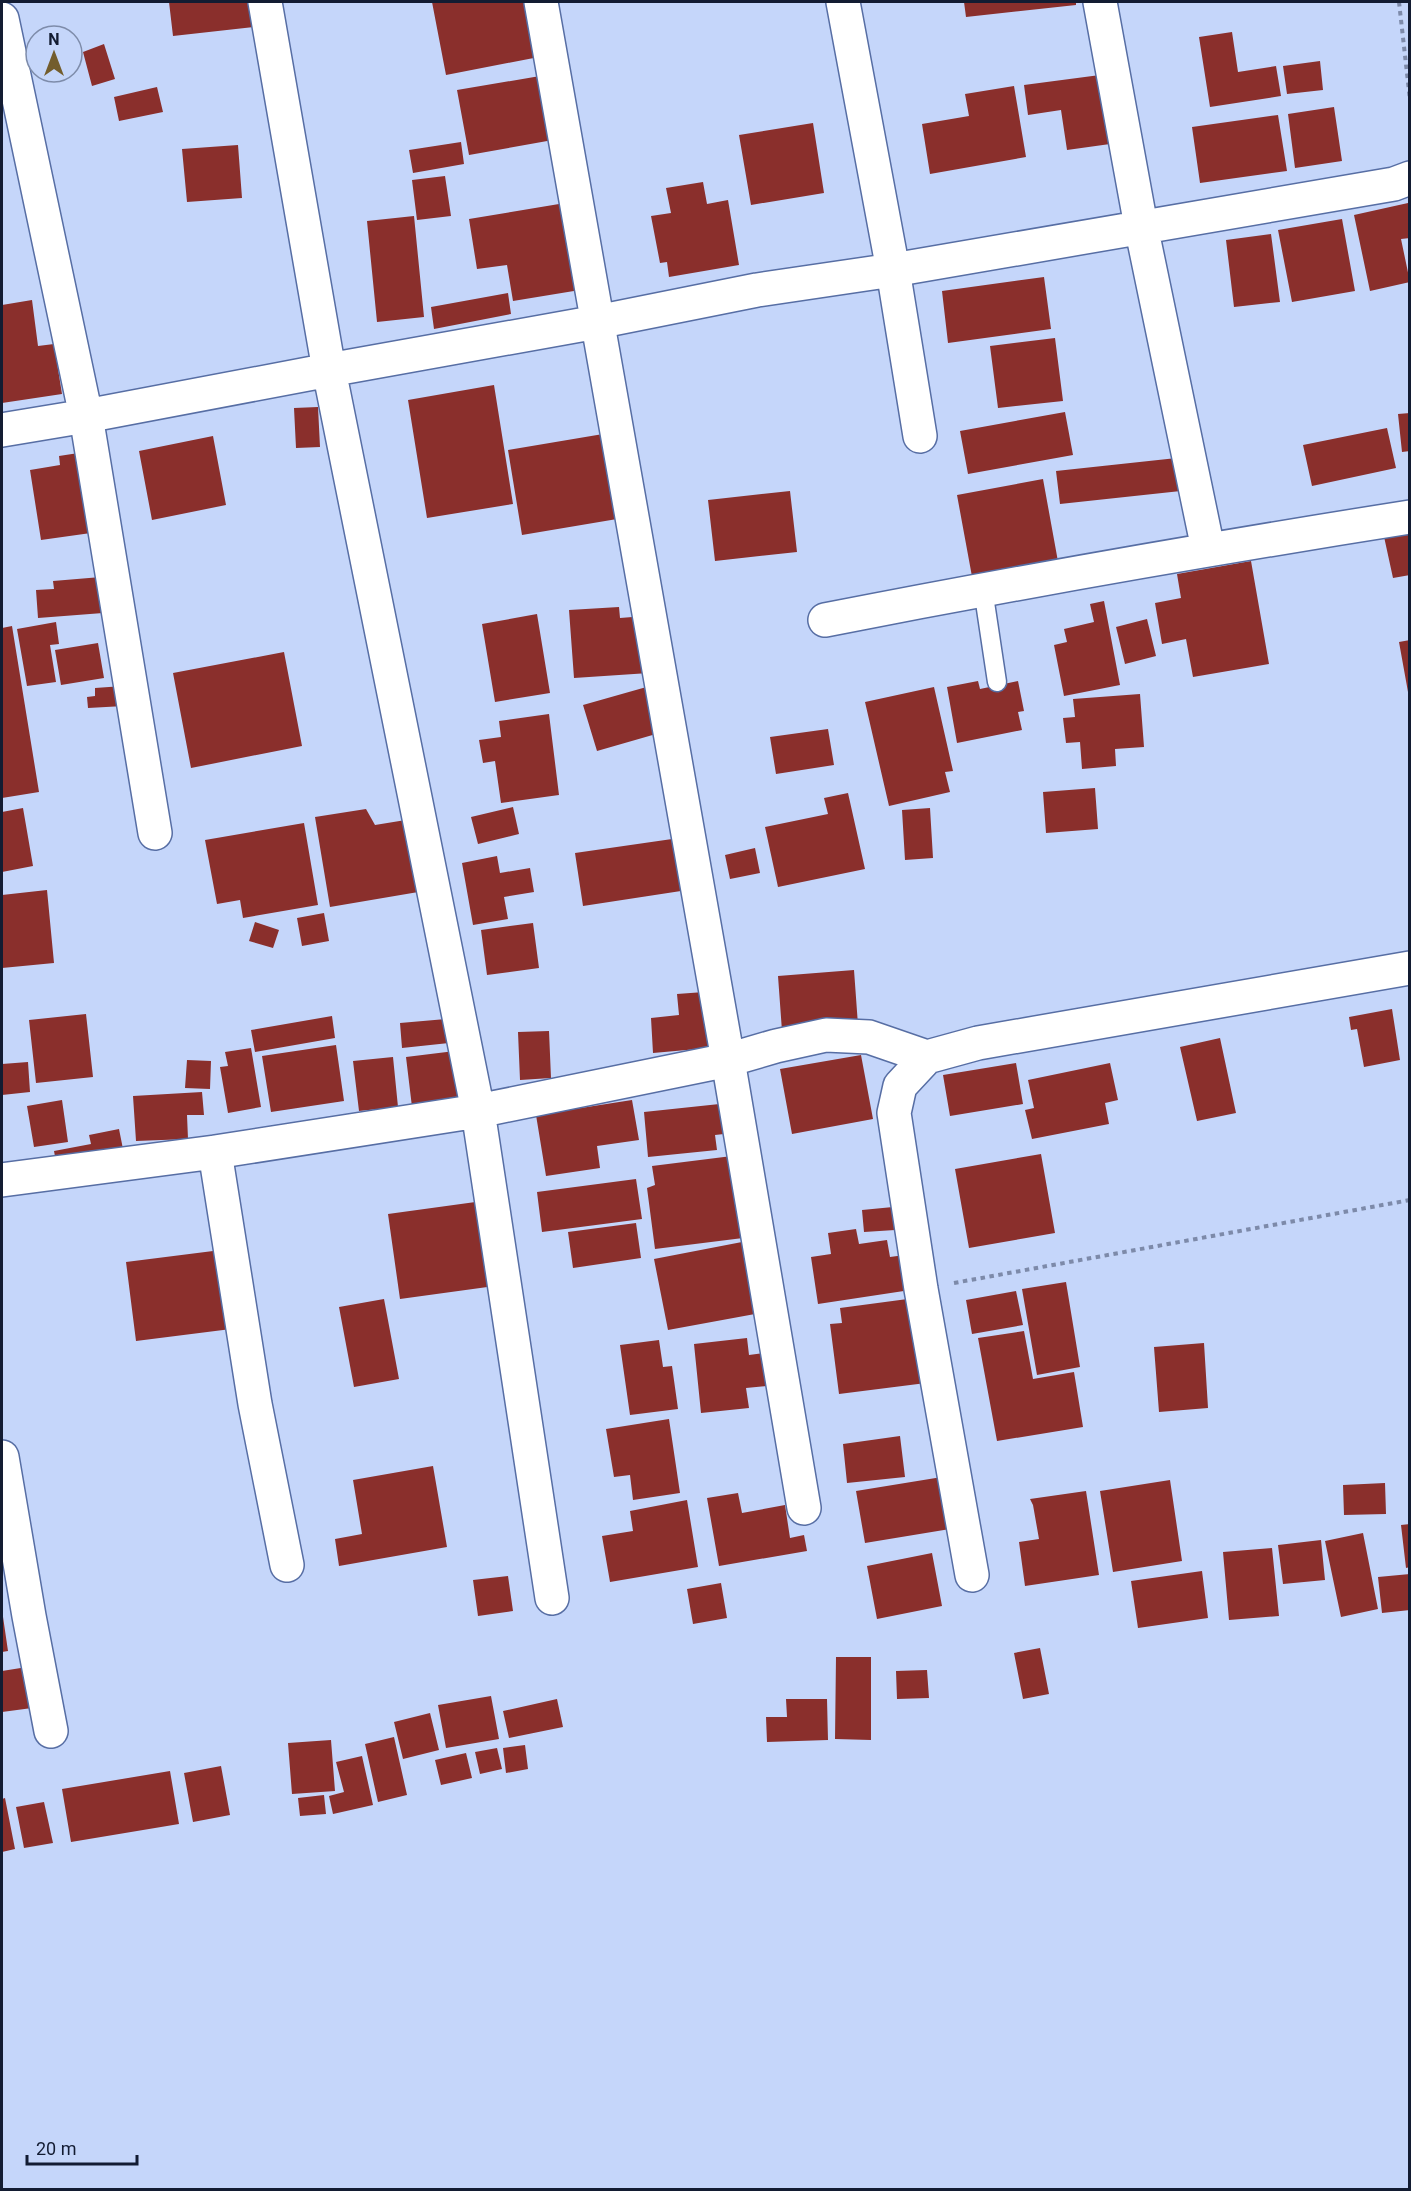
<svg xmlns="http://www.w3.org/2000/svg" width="1411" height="2191" viewBox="0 0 1411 2191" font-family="Roboto,sans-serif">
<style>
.building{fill:#8a2f2c}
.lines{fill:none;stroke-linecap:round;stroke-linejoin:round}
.service-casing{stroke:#576ea4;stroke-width:21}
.minor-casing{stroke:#576ea4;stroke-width:36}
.path{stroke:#7d8aa9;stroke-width:4;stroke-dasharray:4.5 4.5;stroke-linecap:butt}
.service{stroke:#fff;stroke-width:18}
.minor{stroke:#fff;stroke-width:33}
</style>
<rect width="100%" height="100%" fill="#c5d6fa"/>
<path class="building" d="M169,2H260L262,26L173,36Z
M432,2H533L544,56L446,75Z
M964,2H1076V5L966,17Z
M1232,32L1238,72L1276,66L1281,96L1210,107L1199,37Z
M104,44L115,79L92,86L83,52Z
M1320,61L1323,90L1287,94L1283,66Z
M1100,75L1110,144L1067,150L1061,110L1028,115L1024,85Z
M540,76L564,138L469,155L457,90Z
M1014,86L1026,157L930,174L922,124L969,116L965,94Z
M157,87L163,112L119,121L114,97Z
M1334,107L1342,161L1295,168L1288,114Z
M1278,115L1287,171L1200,183L1192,127Z
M813,123L824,193L751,205L739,135Z
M461,142L464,164L413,173L409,150Z
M238,145L242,198L187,202L182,149Z
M445,176L451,216L417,220L412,180Z
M703,182L707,204L728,200L739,265L669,277L667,262L660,263L651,216L671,213L666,188Z
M571,202L586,289L513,301L507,265L477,269L469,219Z
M1408,203L1410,238L1401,239L1410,282L1370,291L1354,215Z
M414,216L424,317L377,322L367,221Z
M1342,219L1355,291L1292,302L1278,230Z
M1271,234L1280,302L1234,307L1226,240Z
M1044,277L1051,329L948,343L942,291Z
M508,293L511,314L434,329L431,307Z
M32,300L38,346L54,344L62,394L2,403V305Z
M1055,338L1063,401L998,408L990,346Z
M494,385L513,504L427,518L408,400Z
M318,407L320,447L296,448L294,408Z
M1065,412L1073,455L968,474L960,431Z
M1410,413V451L1402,452L1398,414Z
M1387,428L1396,468L1312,486L1303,445Z
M609,433L623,518L522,535L508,450Z
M213,436L226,505L152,520L139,451Z
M85,452L98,532L41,540L30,470L60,465L59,456Z
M1186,457L1190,490L1060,504L1056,471Z
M1043,479L1059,567L973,582L957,495Z
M790,491L797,552L715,561L708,500Z
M1410,527V575L1393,578L1383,532Z
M1251,561L1269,664L1193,677L1186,639L1162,644L1155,603L1181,598L1177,574Z
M101,577L103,613L38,618L36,590L54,589L53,581Z
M1104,601L1120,685L1064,696L1054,645L1067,642L1064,629L1094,622L1090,604Z
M619,607L620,618L645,616L649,673L574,678L569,610Z
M537,614L550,693L495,702L482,624Z
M1147,619L1156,656L1125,664L1116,627Z
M56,622L59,644L50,645L56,682L27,686L17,629Z
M12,626L39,792L2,798V628Z
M1410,640V692H1408L1399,642Z
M98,643L104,678L61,685L55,650Z
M284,652L302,746L191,768L173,673Z
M978,681L980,689L1018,681L1024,711L1018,712L1022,730L957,743L947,687Z
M123,686L124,706L88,708L87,697L95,696V688Z
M650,686L663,732L597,751L583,705Z
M934,687L953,771L945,772L950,792L889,806L865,702Z
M1140,694L1144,747L1115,749L1116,766L1082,769L1080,742L1066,743L1063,718L1075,717L1073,699Z
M549,714L559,795L501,803L495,761L483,763L479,740L501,737L499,721Z
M828,729L834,765L776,774L770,737Z
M1095,788L1098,829L1046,833L1043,792Z
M848,793L865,869L778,887L765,827L828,814L824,798Z
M513,807L519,834L478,844L471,817Z
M23,808L33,866L2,872V812Z
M930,808L933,858L905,860L902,810Z
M366,809L375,825L418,818L430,890L330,907L315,817Z
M304,823L318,905L243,918L240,900L217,904L205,840Z
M686,837L694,889L583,906L575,853Z
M755,848L760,873L730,879L725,855Z
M497,856L500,873L530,868L534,892L504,897L508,919L473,925L462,863Z
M47,890L54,963L2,968V895Z
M324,913L329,941L302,946L297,918Z
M255,922L279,930L273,948L249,941Z
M533,923L539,968L487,975L481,930Z
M854,970L858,1025L782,1031L778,976Z
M704,992L709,1048L653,1053L651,1018L679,1015L677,994Z
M1392,1009L1400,1060L1364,1067L1357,1029L1351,1030L1349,1017Z
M86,1014L93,1077L36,1083L29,1020Z
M332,1016L335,1038L255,1052L251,1030Z
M446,1019L449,1043L402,1048L400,1023Z
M549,1031L551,1078L520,1080L518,1032Z
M1220,1038L1236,1113L1197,1121L1180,1047Z
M336,1045L344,1101L271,1112L262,1056Z
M251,1048L261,1107L228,1113L220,1067L228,1066L225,1052Z
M463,1050L469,1101L412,1107L406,1057Z
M861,1055L873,1119L792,1134L780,1069Z
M393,1057L398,1107L359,1111L353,1061Z
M187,1060L211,1061L210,1089L185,1088Z
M28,1062L30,1092L2,1095V1064Z
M1016,1063L1023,1104L950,1116L943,1075Z
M1110,1063L1118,1100L1105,1103L1109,1124L1032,1139L1025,1110L1034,1108L1028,1080Z
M202,1092L204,1115H187L188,1139L136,1141L133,1096Z
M62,1100L68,1142L34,1147L27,1106Z
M632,1100L639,1140L597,1146L600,1168L546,1176L536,1115Z
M729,1103L733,1133L715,1135L717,1150L648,1157L644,1112Z
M119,1129L125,1159L58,1172L54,1151L91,1144L89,1135Z
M1041,1154L1055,1233L969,1248L955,1169Z
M740,1155L751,1237L655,1249L647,1188L655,1185L652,1166Z
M636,1179L642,1219L542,1232L537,1192Z
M490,1200L502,1285L400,1299L388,1214Z
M893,1207L895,1230L864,1232L862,1210Z
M636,1223L641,1258L573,1268L568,1232Z
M856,1229L859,1244L887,1240L890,1257L912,1254L917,1289L818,1304L811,1257L831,1254L828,1233Z
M742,1242L755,1314L668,1330L654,1259Z
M221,1250L231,1329L136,1341L126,1262Z
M1066,1282L1080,1367L1037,1375L1022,1289Z
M1016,1291L1023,1325L972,1334L966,1300Z
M915,1298L926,1383L839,1394L830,1324L842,1323L840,1308Z
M384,1299L399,1379L354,1387L339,1307Z
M1024,1331L1033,1379L1074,1372L1083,1427L997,1441L978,1338Z
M747,1338L749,1355L772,1352L776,1385L746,1388L749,1408L701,1413L694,1344Z
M659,1340L663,1367L672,1366L678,1409L630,1415L620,1345Z
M1204,1343L1208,1408L1159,1412L1154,1347Z
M669,1419L680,1493L633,1500L630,1475L614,1477L606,1429Z
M900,1436L905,1477L847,1483L843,1444Z
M433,1466L447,1547L339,1566L335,1539L362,1534L353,1480Z
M948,1476L956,1528L865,1543L856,1491Z
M1170,1480L1182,1561L1113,1572L1100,1491Z
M1385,1483L1386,1514L1344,1515L1343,1485Z
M1086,1491L1099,1575L1025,1586L1019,1542L1039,1539L1033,1505L1030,1499Z
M738,1493L742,1513L785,1505L790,1538L804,1535L807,1551L719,1566L707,1498Z
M687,1500L698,1567L610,1582L602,1536L633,1531L630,1511Z
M1410,1524V1567L1406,1568L1401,1525Z
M1363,1533L1378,1609L1341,1617L1325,1541Z
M1321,1540L1325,1580L1283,1584L1278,1545Z
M1272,1548L1279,1616L1229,1620L1223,1552Z
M932,1553L942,1606L877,1619L867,1566Z
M1202,1571L1208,1618L1138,1628L1131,1581Z
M1410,1574V1610L1382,1613L1378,1577Z
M508,1576L513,1611L478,1616L473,1580Z
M721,1583L727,1618L693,1624L687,1589Z
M2,1610L8,1651L2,1652Z
M1040,1648L1049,1694L1023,1699L1014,1653Z
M836,1657H871V1740L835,1739Z
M27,1667L32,1708L2,1712V1671Z
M927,1670L929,1698L897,1699L896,1671Z
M491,1696L499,1739L446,1748L438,1705Z
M557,1699L563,1727L509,1738L503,1711Z
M786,1699H827L828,1740L767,1742L766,1717H787Z
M430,1713L439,1750L403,1759L394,1722Z
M394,1737L407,1795L378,1802L365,1744Z
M331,1740L335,1791L292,1794L288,1743Z
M525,1745L528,1769L506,1773L503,1748Z
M497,1748L502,1769L480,1774L475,1752Z
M466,1753L472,1778L441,1785L435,1760Z
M362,1756L373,1805L333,1814L329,1796L344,1792L336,1762Z
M221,1766L230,1815L193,1822L184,1773Z
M170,1771L179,1824L71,1842L62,1789Z
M324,1795L326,1814L300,1816L298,1798Z
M5,1798L15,1849L2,1852V1799Z
M44,1802L53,1843L24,1848L16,1807Z"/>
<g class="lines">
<defs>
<path id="service" d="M983,589L997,682"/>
<path id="minor" d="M265,2L329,370L478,1111L552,1598
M541,2L728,1060L804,1508
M843,2L893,270L920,436
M1100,2L1141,226L1208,549
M2,19L86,416L155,833
M2,430L86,416L329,370L597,322L757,290L893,270L1394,184L1410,178
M825,620C1019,582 1214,548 1410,517
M215,1152L255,1404L287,1565
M2,1180L215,1152L478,1111L728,1060L776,1046L826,1035L869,1037L927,1057
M2,1457L29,1616L51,1731
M972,1575L921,1289L894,1113L900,1086L927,1057L978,1043L1410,968"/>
</defs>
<use href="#service" class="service-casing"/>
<use href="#minor" class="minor-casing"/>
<path class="path" d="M1399,2L1410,100
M954,1283L1410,1200"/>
<use href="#service" class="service"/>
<use href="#minor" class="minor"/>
</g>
<rect width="1411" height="2191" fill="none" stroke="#131c32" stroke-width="6"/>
<g transform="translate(54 54)"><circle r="28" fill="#c5d6fa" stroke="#7e8caa" stroke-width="1.5"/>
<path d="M0-4.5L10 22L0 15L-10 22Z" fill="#735d2d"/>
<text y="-9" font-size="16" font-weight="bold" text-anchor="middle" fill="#131c32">N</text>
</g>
<path d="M27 2155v9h110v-9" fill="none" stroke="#131c32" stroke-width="3"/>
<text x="36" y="2155" font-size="18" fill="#131c32" stroke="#c5d6fa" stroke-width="4.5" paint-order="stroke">20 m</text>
</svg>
